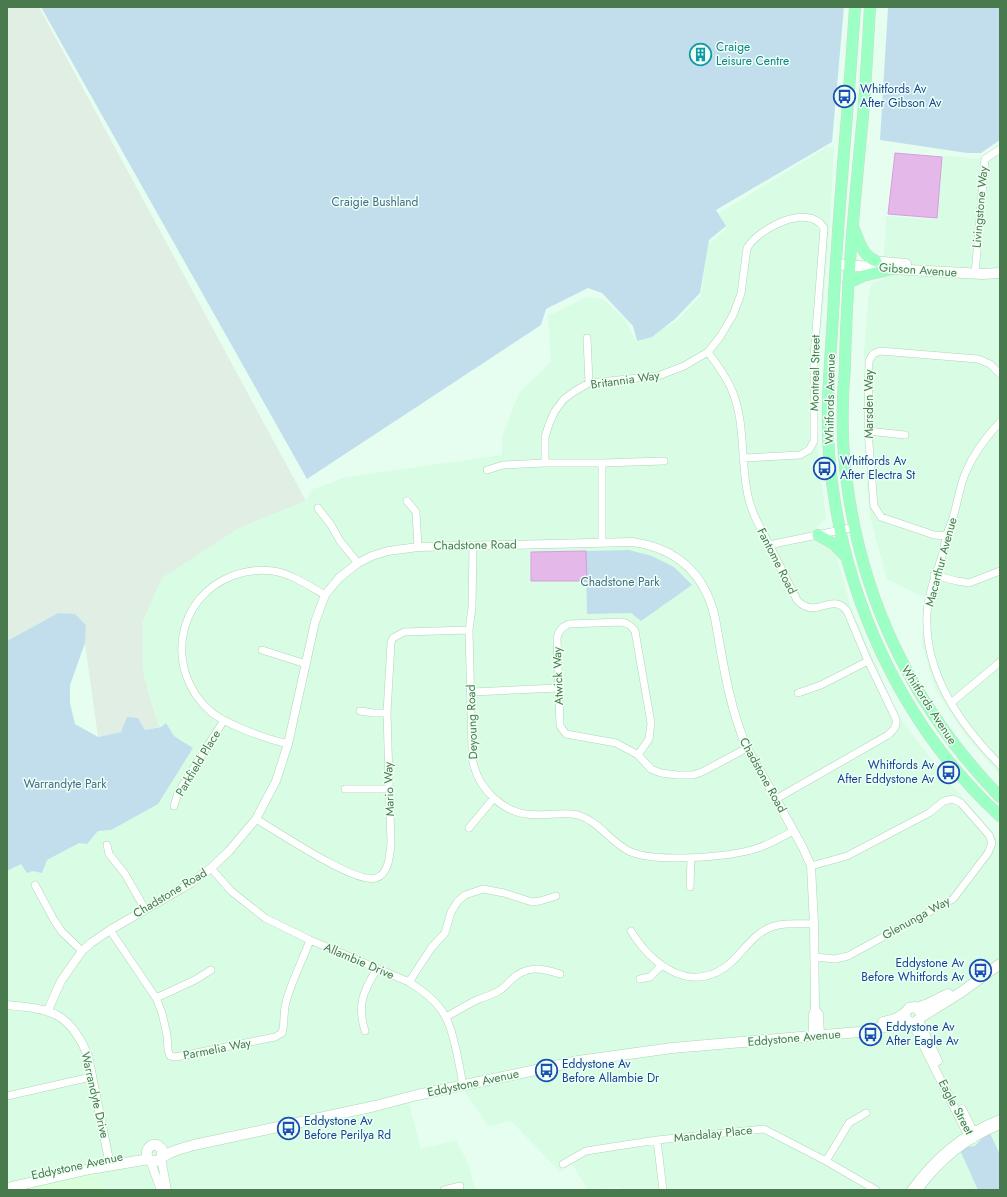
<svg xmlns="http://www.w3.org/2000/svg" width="1007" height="1197" viewBox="0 0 1007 1197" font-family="Jost,sans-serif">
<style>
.residential{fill:#d9fce4}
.commercial{fill:#d9ffdb}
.industrial{fill:#e0eee3}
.green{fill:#c2deed}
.water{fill:#e5b8ea;stroke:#d89ddd}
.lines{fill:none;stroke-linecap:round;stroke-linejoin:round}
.minor-casing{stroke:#b0d6b8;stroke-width:8}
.tertiary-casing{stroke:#b0d6b8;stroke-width:9}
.secondary-casing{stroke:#aad7b4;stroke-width:11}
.primary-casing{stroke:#ccdacd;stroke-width:12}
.minor{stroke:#fff;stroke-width:7}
.tertiary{stroke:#fff;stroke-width:8}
.secondary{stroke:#fff;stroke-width:10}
.primary{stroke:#9cffc3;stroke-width:11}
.labels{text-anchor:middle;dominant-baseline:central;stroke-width:3;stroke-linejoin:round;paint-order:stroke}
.culture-label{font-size:12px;fill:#0d838f;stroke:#eefff4;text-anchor:start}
.transit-label{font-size:12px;fill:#164399;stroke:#eefff4;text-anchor:start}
.park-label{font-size:12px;fill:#436b8d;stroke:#eefff4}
.street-label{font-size:12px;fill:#487a4e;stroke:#eefff4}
</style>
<rect width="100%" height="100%" fill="#e6feef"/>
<path class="residential" d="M1000,145V775L965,735L935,689L922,645L925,598L887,579L870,517L867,485L864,352L869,292L872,283L883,280L886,216L937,220L943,155L978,159Z
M827,147H834L828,253L818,363L817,439L826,519L817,526L823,542L835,551L851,608L899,717L946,778L1000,842V1190H620V1187L588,1190L572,1164L560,1172L511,1121L488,1126L462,1088L408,1100L421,1149L456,1140L469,1165L475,1190H7V871L21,864L32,871L42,873L47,860L79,843L87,844L98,831L111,830L193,748L174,736L166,724L159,727L149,695L143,672L142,623L162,578L239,528L306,501L311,490L346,477L502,455V437L519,393L551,362L548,316L587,297L603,299L625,319L636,342L676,322L701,295L708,245L726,229L718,214Z"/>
<path class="commercial" d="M96,1173L101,1190H7Z"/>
<path class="industrial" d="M7,7H39L306,501L239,528L162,578L142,623L143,672L149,695L159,727L145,730L138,718L121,732L98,737L85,643L86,625L58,613L7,641Z"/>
<path class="green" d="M41,7H844L832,142L716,210L726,226L709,240L700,293L675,319L652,337L637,341L633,326L602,293L588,288L546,309L541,325L307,479Z
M888,7H1000V140L981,153H967L880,140Z
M629,550L652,556L674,567L692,585L641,621L631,613L587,614L586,551Z
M58,613L75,614L86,625L85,643L70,685V703L75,724L98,737L121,732L127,717L138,718L145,730L161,727L166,723L174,736L193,748L158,804L111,830L98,831L87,844L79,843L47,860L42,873L32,871L27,873L21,864L7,871V641Z
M989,1131L1000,1155V1190H978L959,1148L975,1146Z"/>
<path class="water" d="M895,153L942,157L937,218L888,214Z
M586,551L587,581H531V552Z"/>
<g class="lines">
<defs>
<path id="minor" d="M975,274L985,159L1000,149
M587,338L589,383
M708,352C716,363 725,375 731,388C746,421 740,460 748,496C752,514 761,529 770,546C779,564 788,582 797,600C816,621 831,591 847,611L868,661L896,719C897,726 894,730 888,735L776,799
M1000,422C985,438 973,454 965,474C959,489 957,506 952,521C950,526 948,530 947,535C944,543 944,551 941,559C935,577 928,595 927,614C924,674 960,724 1000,765
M868,431L905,435
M602,463L664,461
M487,470L503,465L545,463
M407,501L416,512L418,547
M318,508L331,525L340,541L358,563
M947,536L934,535L881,517L874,506L868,431L869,361L873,354L880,351L978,359L990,364L1000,374
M602,542V463H545V437L549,424L555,411L564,399L575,391L589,383L658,376L684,366L708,352L720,337L733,315L741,294L747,248C758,229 808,202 824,228L814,356V441L809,450L800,455L743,458
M473,545L472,608L469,630L472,748C472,753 472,760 474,766C480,789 502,811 526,814C543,817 561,811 578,815C598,821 609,840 627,850C651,864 731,857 758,848C770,844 782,837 793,831
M769,545L855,527
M934,575L957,581L969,583L1000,571
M262,650L306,664
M472,692L558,688
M798,693L821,685L868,661
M951,703L1000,662
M360,711L374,713H387
M288,744C267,739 226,725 210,711C165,671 175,598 232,576C245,571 259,569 273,571C292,574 309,586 325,595
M638,755L649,739L651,723L635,631C631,626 628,623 621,622L569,624C562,627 559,630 557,638L560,726L566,734L616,743L638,755L651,769L661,773L677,775H693L702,772L747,748
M345,789H389
M174,806L178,793L224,720
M256,819C277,831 356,885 376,878C389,874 390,854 391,843L387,713L391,643L393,638L404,632L469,630
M469,828L493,799
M107,845L109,854L125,874L145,909
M811,866L847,856L929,813L944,801L953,799L961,803L989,835L992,843L988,853L953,899L848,956L835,959L815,957
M211,868L231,891L265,918L310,940L409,982C423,991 437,1001 445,1016C454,1031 460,1068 463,1086
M35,885L54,920L62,932L82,951
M690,887L691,858
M110,930L156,998L162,1013L167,1035L168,1050L170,1056L176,1057L275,1037L282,1033C285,1023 283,1013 286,1002C291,983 303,959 310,940
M631,931C650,962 687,993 724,968C741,957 750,936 769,928C782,922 800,924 814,924
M640,979L650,977L661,966
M409,982L432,947L445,933L451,912L458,901L465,895L483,889L504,893L532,902L540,901L556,896
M156,998L195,980L211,970
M446,1017C457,1011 468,1004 479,999C485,997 491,995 497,992C503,989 506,985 511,980C527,965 541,968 560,974
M365,1031C357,1005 363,991 377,969
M7,1096L91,1077
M657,1140L663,1190
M826,1161L849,1123L866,1113
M563,1164L586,1151L657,1140L764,1129L826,1161L876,1190
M444,1190L460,1186"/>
<path id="tertiary" d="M7,1005C51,1009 70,1012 88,1056L110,1165
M48,1010L61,981L82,951L91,943L110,930L191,883L211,868L229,851L256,819L276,781L288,744L315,622L325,595L339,578L358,563L372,556L388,551L418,547L632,542C677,548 705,574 715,618C723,662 729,707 747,748L776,799L803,848L811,866L814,924L815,1010L813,1014V1037
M815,1010L819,1014L820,1036
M919,1021L938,1061
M912,1023L965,1129L968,1134L973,1139
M962,1109L973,1131V1139
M161,1158L167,1190
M150,1160L161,1190
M911,1190C935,1157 962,1134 1000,1119
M918,1190C939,1161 967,1138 1000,1125"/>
<path id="secondary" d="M870,261L906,264
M836,264L892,269L982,274L1000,273
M917,1008L928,1004L948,994
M921,1017L920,1011L915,1007L909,1008L905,1013C905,1020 909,1024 916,1022L921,1017L960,993L1000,964
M883,1022L895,1019L905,1013
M162,1157V1149L157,1145H152C144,1149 145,1163 156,1161C160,1160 161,1157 164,1156C173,1150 184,1148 194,1145L375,1106L417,1095L578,1061L672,1048L859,1032L909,1022
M7,1188L90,1169L149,1159"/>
<path id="primary" d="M855,7C849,103 839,199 834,295C832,348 825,401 829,454C840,591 899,723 1000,816
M870,7C868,43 866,79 863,116C855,198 847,279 845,362C845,375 843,387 843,400C842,427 843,456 847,483C863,605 915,709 1000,797
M853,227C859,240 862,256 876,261
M848,283L863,276L892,269
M818,535L834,544L846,557"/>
</defs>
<use href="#minor" class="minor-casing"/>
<use href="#tertiary" class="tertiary-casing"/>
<use href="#secondary" class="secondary-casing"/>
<use href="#primary" class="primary-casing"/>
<use href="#minor" class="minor"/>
<use href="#tertiary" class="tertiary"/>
<use href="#secondary" class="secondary"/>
<use href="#primary" class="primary"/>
</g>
<defs>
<symbol id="building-ring" viewBox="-11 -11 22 22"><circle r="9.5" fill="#eefff4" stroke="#0f9aa8" stroke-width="1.5"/><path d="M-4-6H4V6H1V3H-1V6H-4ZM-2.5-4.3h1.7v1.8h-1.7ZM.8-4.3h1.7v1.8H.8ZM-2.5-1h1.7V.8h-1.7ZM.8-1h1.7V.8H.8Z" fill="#0f9aa8"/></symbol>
<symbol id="bus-ring" viewBox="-11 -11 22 22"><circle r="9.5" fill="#eefff4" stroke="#1a4fb4" stroke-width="1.5"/><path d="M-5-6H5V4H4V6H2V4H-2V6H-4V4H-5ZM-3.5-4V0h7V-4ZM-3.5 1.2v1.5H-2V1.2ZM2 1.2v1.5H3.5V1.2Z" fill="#1a4fb4"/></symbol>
</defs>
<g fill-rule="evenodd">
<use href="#building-ring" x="688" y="42" width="25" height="25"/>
<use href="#bus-ring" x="832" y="84" width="25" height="25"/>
<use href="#bus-ring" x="812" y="456" width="25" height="25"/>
<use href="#bus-ring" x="936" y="760" width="25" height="25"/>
<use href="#bus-ring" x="968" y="958" width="25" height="25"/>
<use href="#bus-ring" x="858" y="1022" width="25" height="25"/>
<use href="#bus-ring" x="534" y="1058" width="25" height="25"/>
<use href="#bus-ring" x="276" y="1116" width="25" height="25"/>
</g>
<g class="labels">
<g class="culture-label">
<text x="716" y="47">Craige<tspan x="716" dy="14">Leisure Centre</tspan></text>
</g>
<g class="transit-label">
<text x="860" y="89">Whitfords Av<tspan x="860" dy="14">After Gibson Av</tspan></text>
<text x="840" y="461">Whitfords Av<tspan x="840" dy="14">After Electra St</tspan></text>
<text x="934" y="765" text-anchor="end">Whitfords Av<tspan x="934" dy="14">After Eddystone Av</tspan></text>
<text x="964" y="963" text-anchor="end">Eddystone Av<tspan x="964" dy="14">Before Whitfords Av</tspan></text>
<text x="886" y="1027">Eddystone Av<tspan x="886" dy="14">After Eagle Av</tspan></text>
<text x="562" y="1064">Eddystone Av<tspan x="562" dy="14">Before Allambie Dr</tspan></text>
<text x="304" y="1121">Eddystone Av<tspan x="304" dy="14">Before Perilya Rd</tspan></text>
</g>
<g class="park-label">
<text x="375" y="202">Craigie Bushland</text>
<text x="620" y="582">Chadstone Park</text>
<text x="65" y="784">Warrandyte Park</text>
</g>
<g class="street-label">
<text transform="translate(980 207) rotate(-85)">Livingstone Way</text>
<text transform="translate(918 270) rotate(4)">Gibson Avenue</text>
<text transform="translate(815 373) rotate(-89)">Montreal Street</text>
<text transform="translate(625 380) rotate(-8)">Britannia Way</text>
<text transform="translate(830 399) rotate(-89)">Whitfords Avenue</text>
<text transform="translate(869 404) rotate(-90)">Marsden Way</text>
<text transform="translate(475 545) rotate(-1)">Chadstone Road</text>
<text transform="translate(777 561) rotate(63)">Fantome Road</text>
<text transform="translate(941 562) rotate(-75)">Macarthur Avenue</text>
<text transform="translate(558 676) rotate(-92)">Atwick Way</text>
<text transform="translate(929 705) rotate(57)">Whitfords Avenue</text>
<text transform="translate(472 722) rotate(-92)">Deyoung Road</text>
<text transform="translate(198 763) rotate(-59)">Parkfield Place</text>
<text transform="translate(763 775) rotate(61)">Chadstone Road</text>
<text transform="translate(389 789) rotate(-92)">Mario Way</text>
<text transform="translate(170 893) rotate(-31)">Chadstone Road</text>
<text transform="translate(916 918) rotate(-29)">Glenunga Way</text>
<text transform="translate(359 961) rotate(23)">Allambie Drive</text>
<text transform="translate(794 1038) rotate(-5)">Eddystone Avenue</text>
<text transform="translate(217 1049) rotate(-11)">Parmelia Way</text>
<text transform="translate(473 1083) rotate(-12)">Eddystone Avenue</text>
<text transform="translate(95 1095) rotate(77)">Warrandyte Drive</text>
<text transform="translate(956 1107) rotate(62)">Eagle Street</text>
<text transform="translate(713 1134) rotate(-6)">Mandalay Place</text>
<text transform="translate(77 1166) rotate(-12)">Eddystone Avenue</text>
</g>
</g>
<rect width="1007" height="1197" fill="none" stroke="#487a4e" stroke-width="16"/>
</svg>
